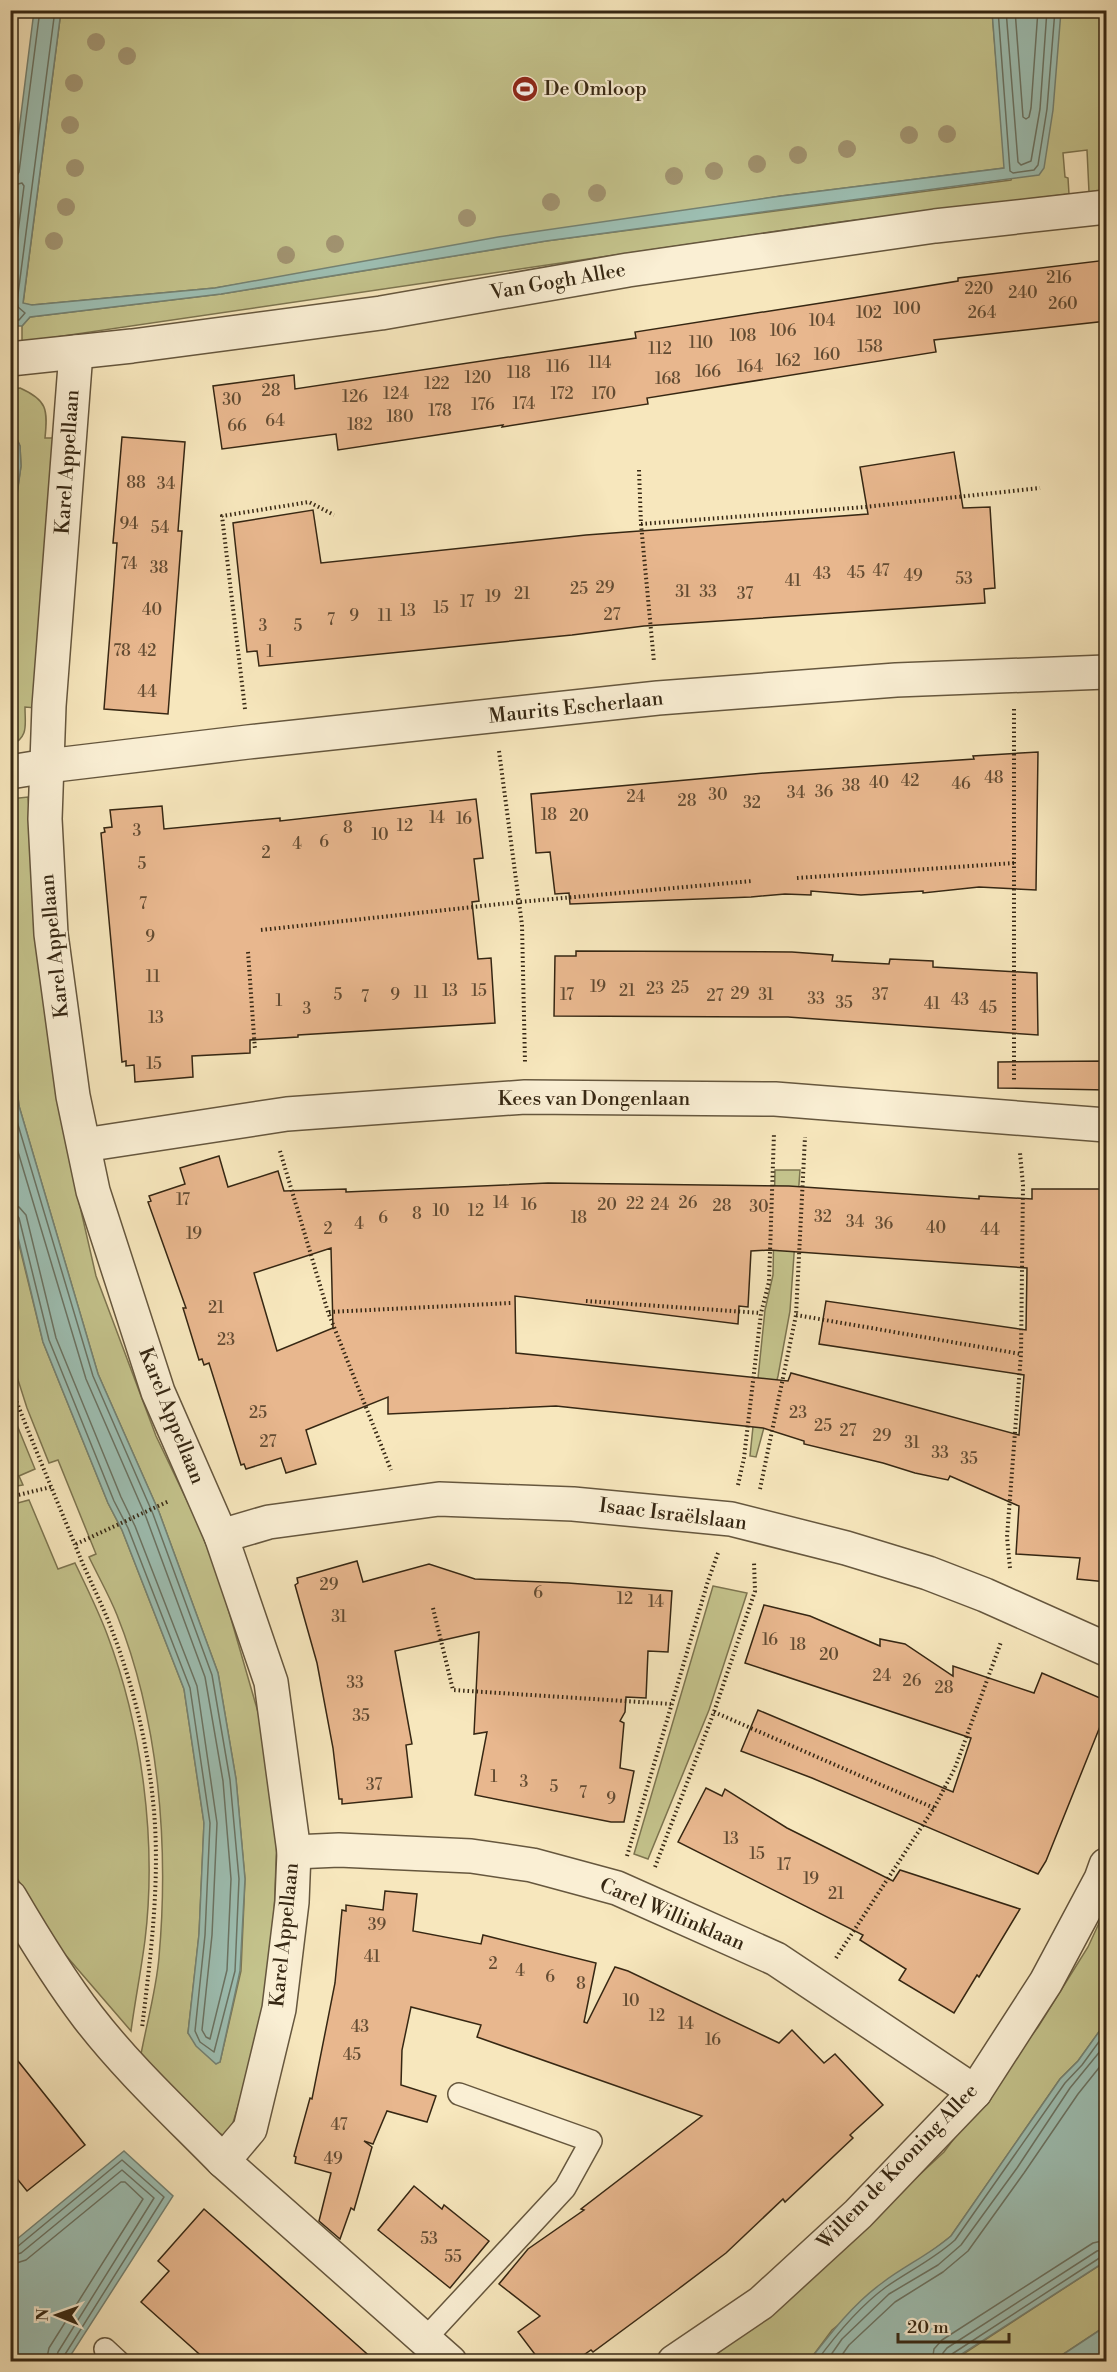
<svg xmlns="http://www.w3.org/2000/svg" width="1117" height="2372" font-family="'Libre Bodoni',serif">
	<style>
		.green { fill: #c4c38c; stroke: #7d7550; stroke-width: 1.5 }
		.water { fill: #9dbfb3; stroke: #748273; stroke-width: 1.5 }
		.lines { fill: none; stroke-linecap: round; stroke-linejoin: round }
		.shore { stroke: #6a7363; stroke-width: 1.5 }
		.building { fill: #e8b78e; stroke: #362713; stroke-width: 1.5; fill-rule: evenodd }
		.lane-casing { stroke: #66573e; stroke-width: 24 }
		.street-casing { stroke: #66573e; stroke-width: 36 }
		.path { stroke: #362713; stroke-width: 4; stroke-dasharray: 1.5 3; stroke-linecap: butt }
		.lane { stroke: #faefd4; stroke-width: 21 }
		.street { stroke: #faefd4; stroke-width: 33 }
		.tree { fill: #a19370 }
		.labels { text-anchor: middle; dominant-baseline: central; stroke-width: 4.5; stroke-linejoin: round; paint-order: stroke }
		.number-label { font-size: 16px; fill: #624b32 }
		.poi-label { font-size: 20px; fill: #362713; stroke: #faefd4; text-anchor: start }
		.street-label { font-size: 20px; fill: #362713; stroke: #faefd4 }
	</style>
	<rect width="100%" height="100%" fill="#f7e7bd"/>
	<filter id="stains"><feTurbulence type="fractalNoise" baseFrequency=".00333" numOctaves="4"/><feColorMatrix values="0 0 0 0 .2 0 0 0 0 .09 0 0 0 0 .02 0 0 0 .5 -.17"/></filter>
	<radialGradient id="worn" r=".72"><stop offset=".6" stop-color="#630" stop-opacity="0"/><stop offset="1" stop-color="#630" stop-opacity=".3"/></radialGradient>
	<g class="green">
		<polygon points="61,11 992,11 1005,168 781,196 215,288 32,305 23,304"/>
		<polygon points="1061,11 1106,11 1106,190 1089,192 1087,150 1063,153 1065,177 1068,178 1069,194 840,222 22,342 22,326 30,317 221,294 546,241 1011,180 1057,37"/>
		<path d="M20,388C47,400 48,409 45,438H56L36,708L25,707C25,726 29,736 11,746L10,539L21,466L20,446L11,426L10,389Z"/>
		<path d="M28,797L57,1094L76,1189L96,1276L156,1436L212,1553L262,1726L277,1836L273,1944L263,2024L228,2139L182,2106L139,2065C145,2029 156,1993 159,1957C169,1845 159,1720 117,1615C109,1595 98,1576 89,1557L96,1554L58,1460L49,1463L27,1408L11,1358L10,1208L43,1342L108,1503L122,1530L184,1689L204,1823L199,1935L188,2033L216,2063L220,2062L241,1971L245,1879L236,1779L218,1673L159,1512L98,1374L19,1106L10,1024V799Z"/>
		<polygon points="775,1170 800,1170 790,1311 778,1376 756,1457 750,1456 765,1310 773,1275"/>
		<polygon points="10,1408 35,1469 19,1476 23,1485 11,1487"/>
		<path d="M29,1500L58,1569L75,1563C86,1586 98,1610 107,1634C142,1727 157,1841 145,1940C141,1971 135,2001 131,2031L56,1944L11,1868L10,1505Z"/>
		<polygon points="713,1586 747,1593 709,1710 648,1859 634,1854"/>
		<polygon points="1106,1908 1106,2022 1078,2061 1060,2079 951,2236 832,2330 809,2361 707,2362 782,2302 944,2152 1038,2027 1088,1947"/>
		<polygon points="1106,2261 1106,2326 1053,2361 951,2362"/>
	</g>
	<g class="water">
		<polygon points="34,11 61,11 23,303 32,305 215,288 498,237 781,196 1004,168 992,11 1061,11 1053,110 1044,168 1039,175 546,241 221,294 30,317 22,326 11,326 11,194"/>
		<polygon points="11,426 20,446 21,466 11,539"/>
		<polygon points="10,1024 19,1106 98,1374 159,1512 218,1673 236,1779 245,1879 240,1971 220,2062 216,2064 196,2046 188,2033 199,1934 204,1823 184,1689 122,1530 108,1503 43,1342 11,1208"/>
		<path d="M1106,2022V2261L951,2361H809C830,2334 853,2304 882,2283C904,2266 929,2255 951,2236L1060,2079L1078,2061Z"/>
		<polygon points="124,2151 173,2196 67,2361 11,2361 11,2244"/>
		<polygon points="1106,2326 1106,2354 1096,2361 1053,2361"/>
	</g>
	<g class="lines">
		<g class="shore">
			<polyline points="998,10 1010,171 1013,173 1034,170 1038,165 1047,109 1055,10"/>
			<polyline points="1006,10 1018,162 1021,165 1031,161 1040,109 1047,10"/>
			<polyline points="1015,10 1023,117 1026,119 1029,117 1031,108 1038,10"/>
			<polyline points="10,178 16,177 19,172 40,10"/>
			<polyline points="10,186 22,183 24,186 10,294"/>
			<polyline points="10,320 19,320 25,313 18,307 17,302 55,10"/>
			<polyline points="10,1084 13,1108 93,1376 153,1514 212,1675 230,1780 239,1879 235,1971 214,2052 200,2042 195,2031 205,1935 210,1823 190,1688 128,1528 114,1501 49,1340 19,1218 16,1214 10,1213"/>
			<polyline points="10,1125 86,1379 146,1517 205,1677 223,1781 231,1879 227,1970 210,2039 206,2037 202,2030 212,1935 217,1823 197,1686 135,1526 121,1497 56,1338 26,1215 19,1207 10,1205"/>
			<polyline points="10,2248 17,2247 122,2160 164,2197 64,2356 63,2362"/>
			<polyline points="10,2256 21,2253 122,2170 154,2198 58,2352 55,2362"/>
			<polyline points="10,2265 26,2260 121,2182 125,2182 143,2199 49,2348 46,2362"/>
			<path d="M816,2362C835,2336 860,2306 886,2287C909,2271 934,2259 955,2240L1065,2083L1082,2065L1106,2032"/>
			<polyline points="826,2362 842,2339 889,2294 938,2265 961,2245 1017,2168 1070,2088 1106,2044"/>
			<polyline points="837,2362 849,2345 895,2302 943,2272 968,2251 1024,2173 1078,2094 1106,2059"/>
			<polyline points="932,2362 934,2349 942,2340 1093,2243 1106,2240"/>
			<polyline points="941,2362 943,2353 947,2348 1097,2251 1106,2249"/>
			<polyline points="949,2362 952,2354 1101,2257 1106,2256"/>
		</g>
	</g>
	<g class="building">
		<polygon points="1107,260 1107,321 934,340 936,352 647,398 648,404 502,427 503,425 338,450 336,434 222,449 213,386 294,375 295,389 636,338 635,332 840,300 958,281 958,278"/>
		<polygon points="122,437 185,442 178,531 182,531 168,714 104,709 114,583 117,543 113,543"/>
		<polygon points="954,452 963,508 990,507 995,588 984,589 985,603 644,626 572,635 259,666 257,651 247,652 233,523 313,510 321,563 586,535 868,514 860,467"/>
		<polygon points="1038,752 1036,890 979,887 923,893 923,891 861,895 811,891 811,895 785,894 751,897 570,904 569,893 555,894 550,852 536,853 531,794 765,773 974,759 973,756"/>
		<polygon points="476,799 483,858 474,859 479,901 472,902 478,959 491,958 495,1023 298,1035 298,1037 250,1040 250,1053 192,1056 193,1077 135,1082 134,1065 126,1066 126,1061 122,1062 118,1018 101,833 105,832 104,828 112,827 110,810 162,806 164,829 280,818 280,821"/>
		<polygon points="576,951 792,952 833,955 832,961 889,964 890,959 933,961 933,967 1037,973 1038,1035 788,1017 554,1016 555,956 576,956"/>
		<polygon points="1107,1061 1107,1090 998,1088 998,1062"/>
		<path d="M219,1156L228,1187L278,1171L284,1191L346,1189V1192L548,1183L789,1186L979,1199V1196L1032,1199V1189H1107V1582L1077,1579L1080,1558L1016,1554L1019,1506L950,1476L948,1480L915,1473L883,1463L804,1444V1441L763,1428L556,1406L388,1414V1397L306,1430L316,1464L286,1473L281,1458L246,1469L244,1464L241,1465L209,1363L204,1365L202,1359L199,1360L183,1308H186L148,1202L151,1201L149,1196L185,1184L180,1168ZM331,1248L333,1328L277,1351L254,1273ZM769,1250L1027,1268L1026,1330L826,1301L819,1344L1024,1375L1019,1435L791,1373L788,1381L516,1353L515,1296L738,1324L739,1306L748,1307L751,1251Z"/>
		<polygon points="357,1561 363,1582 429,1564 475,1579 568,1583 672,1591 668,1652 648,1651 646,1698 626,1697 625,1712 620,1721 624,1723 620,1768 634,1771 624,1822 611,1822 475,1795 487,1732 474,1734 479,1632 395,1651 412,1744 406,1745 412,1797 342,1804 342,1799 339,1799 333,1748 317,1663 295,1585 298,1583 297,1578"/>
		<polygon points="764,1605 810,1616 880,1646 880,1639 905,1644 953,1676 953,1666 1034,1693 1042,1673 1107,1701 1107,1709 1091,1749 1046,1861 1038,1874 812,1778 741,1751 758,1710 953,1792 971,1738 745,1663"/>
		<polygon points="706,1788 722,1796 725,1789 787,1828 893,1881 900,1870 1020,1909 979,1977 977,1975 954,2013 899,1980 906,1969 860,1940 863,1935 678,1842"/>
		<polygon points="385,1891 417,1894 413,1931 481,1944 483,1935 596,1963 584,2022 587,2023 615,1967 628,1971 779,2043 792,2030 824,2063 835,2054 883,2105 850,2135 853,2138 785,2202 783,2199 726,2253 677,2290 593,2352 591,2350 575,2361 540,2361 518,2332 540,2316 499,2284 528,2249 584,2210 581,2209 702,2116 477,2037 481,2025 411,2007 402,2050 401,2085 436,2096 427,2122 387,2111 373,2144 364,2141 372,2147 354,2210 351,2208 340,2239 319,2221 331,2173 295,2163 296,2157 294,2156 310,2098 312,2099 335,1983 342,1910 346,1911 346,1905 383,1910"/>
		<polygon points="10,2051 85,2145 27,2191 10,2170"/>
		<polygon points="414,2186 442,2209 444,2205 489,2241 450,2288 378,2230"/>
		<polygon points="204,2209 301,2295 375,2361 207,2361 141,2302 169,2271 158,2261"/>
	</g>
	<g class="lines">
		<g class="lane-casing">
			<g id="lane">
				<polyline points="425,2339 565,2188 591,2141 459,2094"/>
				<polyline points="105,2349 119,2362"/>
			</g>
		</g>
		<g class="street-casing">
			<g id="street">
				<polyline points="76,352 49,706 45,819 51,934 73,1096 93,1191 158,1392 221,1536 271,1682 294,1852 292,1902 279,2009 250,2129 223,2161 450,2362"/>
				<polyline points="10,359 132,346 381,313 628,270 935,226 1106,207"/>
				<polyline points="10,772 47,766 248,742 658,698 896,680 1106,672"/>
				<polyline points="84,1145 287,1114 525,1097 775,1099 1106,1125"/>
				<polyline points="221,1536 269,1522 439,1499 573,1504 731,1519 846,1548 928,1573 985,1595 1106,1649"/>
				<polyline points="294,1852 339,1850 471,1856 532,1865 617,1888 776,1959 975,2092"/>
				<path d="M10,1897C34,1938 59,1979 88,2017C128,2069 177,2114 223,2161"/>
				<polyline points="674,2362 761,2303 858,2214 975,2092 1046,1982 1101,1879 1106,1865"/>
			</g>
		</g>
		<g class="path">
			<polyline points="639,470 641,524 654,662"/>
			<polyline points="641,524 865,507 1040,488"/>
			<polyline points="245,709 222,516 309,502 334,515"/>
			<polyline points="1014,709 1014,1082"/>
			<polyline points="499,751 522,925 525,1063"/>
			<polyline points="797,878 1014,863"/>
			<polyline points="261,930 519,902 752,881"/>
			<polyline points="248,952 255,1050"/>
			<polyline points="280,1151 328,1312 391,1470"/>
			<polyline points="586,1301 761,1313"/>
			<polyline points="329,1312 511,1303"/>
			<polyline points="796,1315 1021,1354"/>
			<path d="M10,1385C33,1444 58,1503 82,1562C91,1582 100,1601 108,1620C131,1678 147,1739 153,1801C161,1876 151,1953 142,2028"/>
			<polyline points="738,1485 744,1458 761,1313 769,1282 774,1133"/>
			<polyline points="760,1489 796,1315 805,1137"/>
			<polyline points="10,1497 51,1487"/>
			<polyline points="76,1544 169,1501"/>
			<polyline points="1010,1568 1007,1537 1021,1354 1023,1185 1020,1153"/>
			<polyline points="433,1608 453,1690 671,1704"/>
			<polyline points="714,1712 934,1808"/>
			<polyline points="627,1856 708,1581 718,1553"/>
			<polyline points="655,1867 714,1712 755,1591 754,1562"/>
			<polyline points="836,1958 934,1808 955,1768 1001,1642"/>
		</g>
		<use href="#lane" class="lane"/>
		<use href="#street" class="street"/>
	</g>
	<g class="tree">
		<circle cx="96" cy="42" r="9"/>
		<circle cx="127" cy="56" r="9"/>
		<circle cx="74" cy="83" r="9"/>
		<circle cx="70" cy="125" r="9"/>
		<circle cx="947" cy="134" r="9"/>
		<circle cx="909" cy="135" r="9"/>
		<circle cx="847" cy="149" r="9"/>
		<circle cx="798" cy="155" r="9"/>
		<circle cx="757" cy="164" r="9"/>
		<circle cx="75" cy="168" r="9"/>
		<circle cx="714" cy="171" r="9"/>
		<circle cx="674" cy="176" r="9"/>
		<circle cx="597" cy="193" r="9"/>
		<circle cx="551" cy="202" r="9"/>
		<circle cx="66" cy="207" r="9"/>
		<circle cx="467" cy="218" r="9"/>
		<circle cx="54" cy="241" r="9"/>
		<circle cx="335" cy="244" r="9"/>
		<circle cx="286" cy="255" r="9"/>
	</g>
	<defs>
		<g id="stadium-disc" transform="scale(1.35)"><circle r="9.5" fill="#8f2418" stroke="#faefd4"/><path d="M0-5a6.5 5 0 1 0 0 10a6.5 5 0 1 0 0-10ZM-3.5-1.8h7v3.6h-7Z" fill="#fff"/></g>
	</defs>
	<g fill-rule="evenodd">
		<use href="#stadium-disc" x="525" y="89"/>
	</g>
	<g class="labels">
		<g class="number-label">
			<text x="1059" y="278">216</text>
			<text x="979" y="289">220</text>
			<text x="1023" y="293">240</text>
			<text x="1063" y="304">260</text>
			<text x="907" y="309">100</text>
			<text x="869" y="313">102</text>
			<text x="982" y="313">264</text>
			<text x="822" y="321">104</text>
			<text x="783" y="331">106</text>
			<text x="743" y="336">108</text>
			<text x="701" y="343">110</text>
			<text x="870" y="347">158</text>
			<text x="660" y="349">112</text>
			<text x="827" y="355">160</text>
			<text x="788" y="361">162</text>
			<text x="600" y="363">114</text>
			<text x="558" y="367">116</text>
			<text x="750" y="367">164</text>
			<text x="708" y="372">166</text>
			<text x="519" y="373">118</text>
			<text x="478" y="378">120</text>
			<text x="668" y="379">168</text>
			<text x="437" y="384">122</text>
			<text x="271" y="391">28</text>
			<text x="396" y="394">124</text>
			<text x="562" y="394">172</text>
			<text x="604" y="394">170</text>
			<text x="355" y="397">126</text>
			<text x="232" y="400">30</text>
			<text x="524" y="404">174</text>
			<text x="483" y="405">176</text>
			<text x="440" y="411">178</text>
			<text x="400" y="417">180</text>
			<text x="275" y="421">64</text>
			<text x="360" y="425">182</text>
			<text x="237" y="426">66</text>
			<text x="136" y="483">88</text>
			<text x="166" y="484">34</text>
			<text x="129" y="524">94</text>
			<text x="160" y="528">54</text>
			<text x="129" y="564">74</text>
			<text x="159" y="568">38</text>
			<text x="881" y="571">47</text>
			<text x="856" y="573">45</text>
			<text x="822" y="574">43</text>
			<text x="913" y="576">49</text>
			<text x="964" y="579">53</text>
			<text x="793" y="581">41</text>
			<text x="605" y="588">29</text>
			<text x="579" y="589">25</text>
			<text x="683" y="592">31</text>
			<text x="708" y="592">33</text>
			<text x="522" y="594">21</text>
			<text x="745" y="594">37</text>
			<text x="493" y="597">19</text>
			<text x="467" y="602">17</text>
			<text x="441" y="608">15</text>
			<text x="152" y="610">40</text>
			<text x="408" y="611">13</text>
			<text x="612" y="615">27</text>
			<text x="354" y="616">9</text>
			<text x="385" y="616">11</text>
			<text x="331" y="620">7</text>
			<text x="263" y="626">3</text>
			<text x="298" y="626">5</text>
			<text x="122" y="651">78</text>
			<text x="147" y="651">42</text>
			<text x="270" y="652">1</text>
			<text x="147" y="692">44</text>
			<text x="994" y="778">48</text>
			<text x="910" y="781">42</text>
			<text x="879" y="783">40</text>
			<text x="961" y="784">46</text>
			<text x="851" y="786">38</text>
			<text x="824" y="792">36</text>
			<text x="796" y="793">34</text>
			<text x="718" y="795">30</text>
			<text x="636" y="797">24</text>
			<text x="687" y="801">28</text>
			<text x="752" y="803">32</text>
			<text x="549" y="815">18</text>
			<text x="579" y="816">20</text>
			<text x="437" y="818">14</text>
			<text x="464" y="819">16</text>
			<text x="405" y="826">12</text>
			<text x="348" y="828">8</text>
			<text x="137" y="831">3</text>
			<text x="380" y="835">10</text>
			<text x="324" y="842">6</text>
			<text x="297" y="844">4</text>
			<text x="266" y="853">2</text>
			<text x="142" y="864">5</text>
			<text x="143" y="904">7</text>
			<text x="150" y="937">9</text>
			<text x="153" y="977">11</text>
			<text x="598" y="987">19</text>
			<text x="680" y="988">25</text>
			<text x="655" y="989">23</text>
			<text x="450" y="991">13</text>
			<text x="479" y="991">15</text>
			<text x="627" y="991">21</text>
			<text x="421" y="993">11</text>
			<text x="740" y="994">29</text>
			<text x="338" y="995">5</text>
			<text x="395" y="995">9</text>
			<text x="567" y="995">17</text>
			<text x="766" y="995">31</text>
			<text x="880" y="995">37</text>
			<text x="715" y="996">27</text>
			<text x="365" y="997">7</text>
			<text x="816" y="999">33</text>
			<text x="960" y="1000">43</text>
			<text x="279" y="1001">1</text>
			<text x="844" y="1003">35</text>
			<text x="932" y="1004">41</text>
			<text x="988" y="1008">45</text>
			<text x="307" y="1009">3</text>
			<text x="156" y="1018">13</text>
			<text x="154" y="1064">15</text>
			<text x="183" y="1200">17</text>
			<text x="501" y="1203">14</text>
			<text x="688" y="1203">26</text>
			<text x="635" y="1204">22</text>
			<text x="529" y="1205">16</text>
			<text x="607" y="1205">20</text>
			<text x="660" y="1205">24</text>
			<text x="722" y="1206">28</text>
			<text x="759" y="1207">30</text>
			<text x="441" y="1211">10</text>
			<text x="476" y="1211">12</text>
			<text x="417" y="1214">8</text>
			<text x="823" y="1217">32</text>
			<text x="383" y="1218">6</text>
			<text x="579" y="1218">18</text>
			<text x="855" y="1222">34</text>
			<text x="359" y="1224">4</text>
			<text x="884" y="1224">36</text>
			<text x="936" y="1228">40</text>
			<text x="328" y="1229">2</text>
			<text x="990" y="1230">44</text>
			<text x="194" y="1234">19</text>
			<text x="216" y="1308">21</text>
			<text x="226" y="1340">23</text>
			<text x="258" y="1413">25</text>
			<text x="798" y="1413">23</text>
			<text x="823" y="1426">25</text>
			<text x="848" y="1431">27</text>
			<text x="882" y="1436">29</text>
			<text x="268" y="1442">27</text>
			<text x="912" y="1443">31</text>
			<text x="940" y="1453">33</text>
			<text x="969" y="1459">35</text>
			<text x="329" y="1585">29</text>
			<text x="538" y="1593">6</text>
			<text x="625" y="1599">12</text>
			<text x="656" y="1602">14</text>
			<text x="339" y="1617">31</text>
			<text x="770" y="1640">16</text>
			<text x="798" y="1645">18</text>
			<text x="829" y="1655">20</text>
			<text x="882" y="1676">24</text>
			<text x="912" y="1681">26</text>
			<text x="355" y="1683">33</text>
			<text x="944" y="1688">28</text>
			<text x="361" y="1716">35</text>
			<text x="494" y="1777">1</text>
			<text x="524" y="1782">3</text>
			<text x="374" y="1785">37</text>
			<text x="554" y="1787">5</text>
			<text x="583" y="1793">7</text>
			<text x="611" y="1799">9</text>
			<text x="731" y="1839">13</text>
			<text x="757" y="1854">15</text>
			<text x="784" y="1865">17</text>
			<text x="811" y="1879">19</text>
			<text x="836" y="1894">21</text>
			<text x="377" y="1925">39</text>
			<text x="372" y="1957">41</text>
			<text x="493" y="1964">2</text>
			<text x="520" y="1971">4</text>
			<text x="550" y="1977">6</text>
			<text x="581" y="1984">8</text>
			<text x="631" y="2001">10</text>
			<text x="657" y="2016">12</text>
			<text x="686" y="2024">14</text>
			<text x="360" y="2027">43</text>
			<text x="713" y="2040">16</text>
			<text x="352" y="2055">45</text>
			<text x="339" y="2125">47</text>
			<text x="333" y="2159">49</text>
			<text x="429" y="2239">53</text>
			<text x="453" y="2257">55</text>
		</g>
		<g class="poi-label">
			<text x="544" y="89">De Omloop</text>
		</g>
		<g class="street-label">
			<text transform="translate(558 282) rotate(-10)">Van Gogh Allee</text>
			<text transform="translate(68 462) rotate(-86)">Karel Appellaan</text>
			<text transform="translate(576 708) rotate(-6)">Maurits Escherlaan</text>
			<text transform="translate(55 946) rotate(-96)">Karel Appellaan</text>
			<text x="594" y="1099">Kees van Dongenlaan</text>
			<text transform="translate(171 1416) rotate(68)">Karel Appellaan</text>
			<text transform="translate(673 1515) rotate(7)">Isaac Israëlslaan</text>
			<text transform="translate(672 1915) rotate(23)">Carel Willinklaan</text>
			<text transform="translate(285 1935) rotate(-84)">Karel Appellaan</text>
			<text transform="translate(898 2167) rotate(-46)">Willem de Kooning Allee</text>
		</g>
	</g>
	<rect width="1117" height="2372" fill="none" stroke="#f7e7bd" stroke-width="36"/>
	<rect x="12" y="12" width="1093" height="2348" fill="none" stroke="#362713" stroke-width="3"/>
	<rect x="18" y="18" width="1081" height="2336" fill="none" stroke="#362713" stroke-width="1.5"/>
	<g transform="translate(57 2315) rotate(271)" stroke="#faefd4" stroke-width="4.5" paint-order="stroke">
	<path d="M0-4.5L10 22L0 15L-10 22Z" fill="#362713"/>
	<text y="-9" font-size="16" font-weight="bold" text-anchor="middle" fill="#362713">N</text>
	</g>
	<path d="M898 2333v9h111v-9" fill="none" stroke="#362713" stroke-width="3"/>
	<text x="907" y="2333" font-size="18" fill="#362713" stroke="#faefd4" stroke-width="4.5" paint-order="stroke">20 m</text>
	<rect width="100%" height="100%" filter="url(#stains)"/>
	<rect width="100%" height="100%" fill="url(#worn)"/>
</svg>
